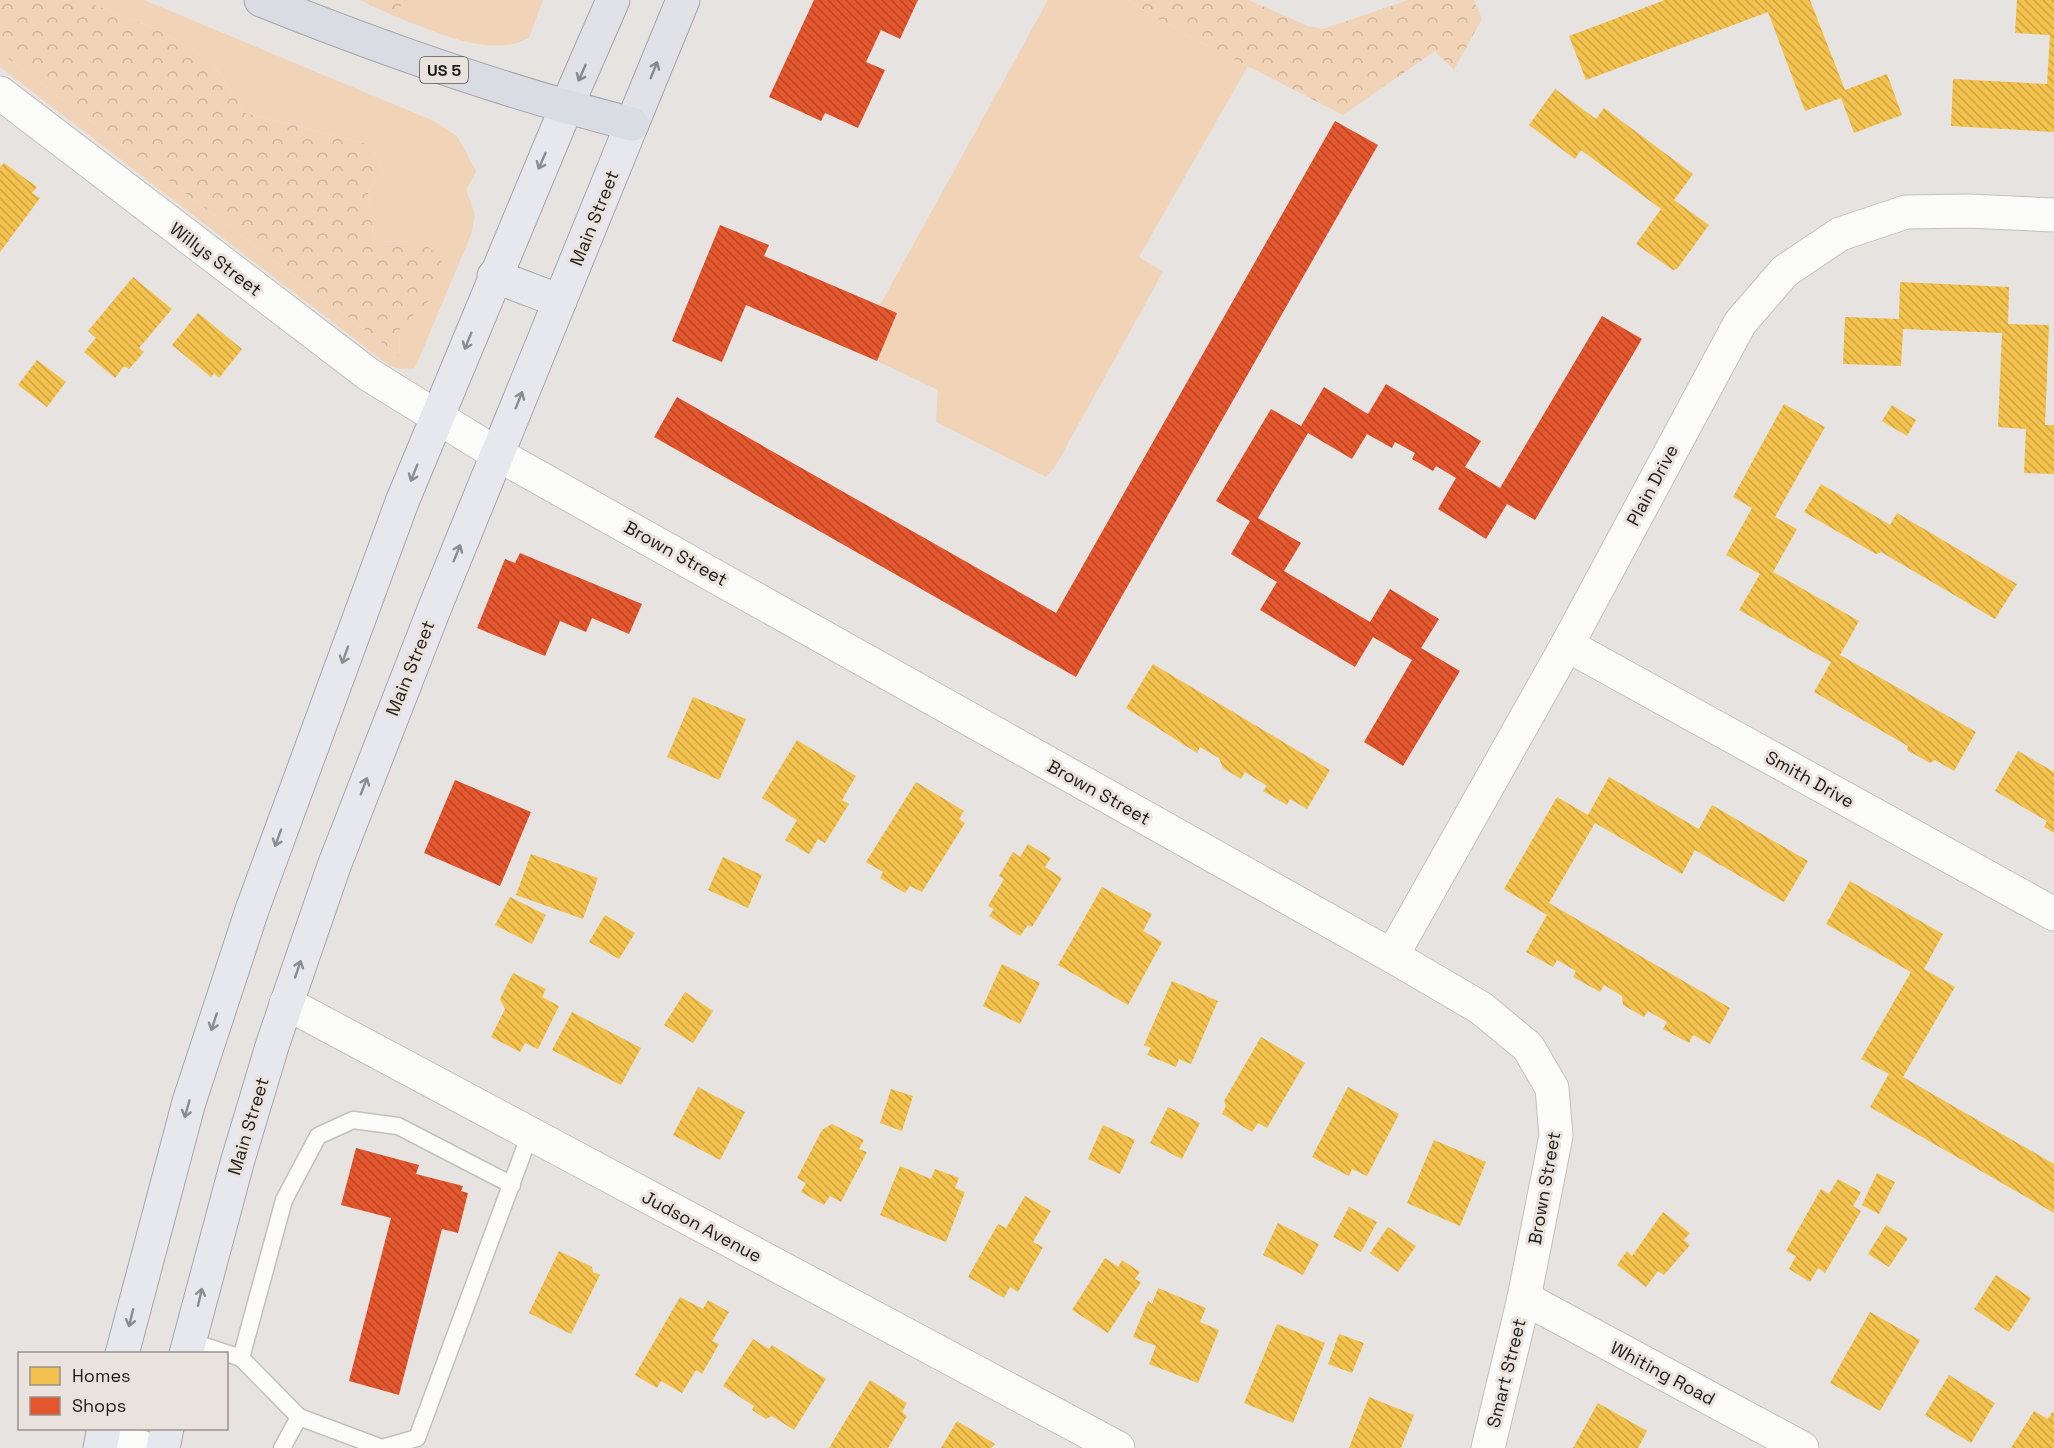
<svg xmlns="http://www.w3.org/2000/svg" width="2054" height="1448" font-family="'Space Grotesk',sans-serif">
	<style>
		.green { fill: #f1d4b8 }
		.forest { fill: url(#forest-crowns) }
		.homes { fill: url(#homes-back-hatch) }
		.shops { fill: url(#shops-back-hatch) }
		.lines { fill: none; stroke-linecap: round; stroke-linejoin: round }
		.service-casing { stroke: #c3c0bd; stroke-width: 19 }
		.minor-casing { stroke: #c3c0bd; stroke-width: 35 }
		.primary-casing { stroke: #a5a6ad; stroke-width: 35 }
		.trunk-casing { stroke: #a5a6ad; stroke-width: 35 }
		.motorway-casing { stroke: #a5a6ad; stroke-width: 35 }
		.service { stroke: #fbfbfa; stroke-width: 16 }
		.minor { stroke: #fbfbfa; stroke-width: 33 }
		.primary { stroke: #e7e8ed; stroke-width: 33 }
		.trunk { stroke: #e0e2e8; stroke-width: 33 }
		.motorway { stroke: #d9dce3; stroke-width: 33 }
		.oneway { stroke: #88888a }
		.oneway2 { stroke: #8c8b8d }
		.labels { text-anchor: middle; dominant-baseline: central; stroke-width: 6; stroke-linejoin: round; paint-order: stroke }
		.shield { fill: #eae3dd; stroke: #5a5652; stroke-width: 1.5 }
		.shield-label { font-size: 16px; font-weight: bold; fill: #1c1917 }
		.street-label { font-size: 18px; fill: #1c1917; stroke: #eae3dd }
	</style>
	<defs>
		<pattern id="forest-crowns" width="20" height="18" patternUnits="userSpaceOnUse" patternTransform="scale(1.5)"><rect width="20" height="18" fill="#f1d4b8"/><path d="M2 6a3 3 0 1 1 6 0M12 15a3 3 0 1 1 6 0" fill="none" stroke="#ceb59d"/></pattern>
		<pattern id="homes-back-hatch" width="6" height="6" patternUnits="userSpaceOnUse" patternTransform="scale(1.5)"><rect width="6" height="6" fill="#f2c14e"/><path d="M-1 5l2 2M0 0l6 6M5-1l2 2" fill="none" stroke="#cfa543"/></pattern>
		<pattern id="shops-back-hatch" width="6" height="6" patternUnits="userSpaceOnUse" patternTransform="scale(1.5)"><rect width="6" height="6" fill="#e4572e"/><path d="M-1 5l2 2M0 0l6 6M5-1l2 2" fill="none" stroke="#b84726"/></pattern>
	</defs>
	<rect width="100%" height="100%" fill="#e7e3e0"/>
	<g class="green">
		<polygon points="82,0 144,0 434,121 457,136 476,171 466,190 475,214 471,235 415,368 400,369 390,366 0,67 0,52 399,356 400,327 425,305 420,241 374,242 368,192 383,170 371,145 245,113 212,62 161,31"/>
		<path d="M403,0H543L529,38C488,59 435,31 396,17Z"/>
		<polygon points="1048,0 1127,0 1183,33 1248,66 1139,257 1163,272 1055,467 1046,477 936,422 938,390 877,361 897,313 880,305"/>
	</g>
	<g class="forest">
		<path d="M0,0H82L161,31L212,62L245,113L371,145L383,170L368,192L374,242L420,241L442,258C439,299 429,301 400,327L399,356L0,52Z"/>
		<polygon points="360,0 403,0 396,17"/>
		<polygon points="1127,0 1249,0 1308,26 1323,29 1408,0 1474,0 1482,19 1454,70 1435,51 1343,115 1183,33"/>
	</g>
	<g class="homes">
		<polygon points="1665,0 1810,0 1845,90 1887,74 1902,115 1854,133 1841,98 1805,111 1768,12 1586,80 1569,36"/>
		<polygon points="2017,0 2054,0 2054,132 1951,126 1953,79 2047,84 2050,35 2015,33"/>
		<polygon points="1555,89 1596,119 1604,108 1693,174 1674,200 1709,225 1677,269 1673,270 1636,244 1661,209 1581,150 1575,159 1529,125"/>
		<polygon points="4,163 37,187 32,193 40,198 0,252 0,167"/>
		<polygon points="133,277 172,309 139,348 144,352 129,369 124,366 115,378 84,352 96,338 88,331"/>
		<polygon points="1900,282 2009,287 2008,324 2049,325 2045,425 2054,425 2054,474 2024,473 2026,429 1998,427 2002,333 1903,329 1901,366 1843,364 1845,317 1899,319"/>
		<polygon points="198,313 242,349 219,378 214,373 211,377 172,345"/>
		<polygon points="37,360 66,382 47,407 18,385"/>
		<polygon points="1784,404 1825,427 1775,517 1797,529 1773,572 1859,621 1840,655 1976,732 1954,771 1935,760 1930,763 1907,750 1908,746 1814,692 1831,662 1739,610 1760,574 1726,555 1752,508 1733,497"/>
		<polygon points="1892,405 1916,420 1907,436 1882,421"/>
		<polygon points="1821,484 1890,525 1897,513 2017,584 1995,619 1881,552 1876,554 1804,512"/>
		<polygon points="1153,664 1330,770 1307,809 1290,799 1287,805 1263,791 1267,786 1245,772 1241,779 1223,768 1219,758 1200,747 1197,753 1126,708"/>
		<polygon points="693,697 746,719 719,780 667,757"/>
		<polygon points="797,740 856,776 842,800 849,804 825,843 818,839 809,854 785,840 797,820 762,798"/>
		<polygon points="2018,751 2054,772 2054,833 2044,827 2047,821 1995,791"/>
		<polygon points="1609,777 1699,829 1712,805 1808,861 1784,902 1695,850 1682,874 1595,823 1549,903 1730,1008 1710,1044 1693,1035 1689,1043 1663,1029 1667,1022 1648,1011 1644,1017 1623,1005 1622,996 1604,985 1600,992 1573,977 1576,971 1557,960 1553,967 1526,952 1547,915 1504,889 1557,797 1588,815"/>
		<polygon points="916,782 964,811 959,819 965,823 922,892 910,886 905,893 880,878 883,872 866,862"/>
		<polygon points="1028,844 1051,858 1045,867 1062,878 1032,927 1028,925 1020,936 989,916 994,909 988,906 1004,879 999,876 1013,852 1020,857"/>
		<polygon points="531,854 598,878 583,919 516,895"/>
		<polygon points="723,857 762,875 748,908 708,890"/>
		<polygon points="1850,881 1943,934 1924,969 1955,987 1903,1077 2054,1164 2054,1213 1870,1107 1889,1074 1861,1059 1911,972 1826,924"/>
		<polygon points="1102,887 1152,914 1143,931 1162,942 1128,1005 1058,965"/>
		<polygon points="510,897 546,915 532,944 495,925"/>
		<polygon points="605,915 635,933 619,959 589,942"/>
		<polygon points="1002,964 1040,983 1020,1024 983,1006"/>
		<polygon points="513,973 546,989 542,997 559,1006 538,1049 525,1043 520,1052 491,1037 505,1009 500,999"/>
		<polygon points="1172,981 1218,1001 1191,1064 1179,1059 1176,1067 1147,1055 1151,1048 1144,1045"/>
		<polygon points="685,992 713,1011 693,1043 664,1025"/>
		<polygon points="572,1012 641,1048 621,1085 552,1050"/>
		<polygon points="1261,1037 1305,1063 1267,1128 1258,1123 1252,1132 1222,1114 1226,1106 1224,1101"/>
		<polygon points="698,1087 745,1112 720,1160 673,1135"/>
		<polygon points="1348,1087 1399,1114 1367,1176 1352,1169 1349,1176 1312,1157"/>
		<polygon points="891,1089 913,1096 902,1131 880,1123"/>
		<polygon points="1168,1107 1200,1123 1182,1159 1150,1143"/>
		<polygon points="832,1124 864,1140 859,1149 867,1152 841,1202 830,1196 824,1205 801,1192 806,1183 797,1178 822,1130"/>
		<polygon points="1103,1125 1135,1140 1120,1174 1088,1159"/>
		<polygon points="1434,1140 1486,1162 1460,1226 1407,1203"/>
		<polygon points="900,1166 931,1179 935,1169 959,1178 955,1188 965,1192 946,1242 880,1215"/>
		<polygon points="1877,1173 1895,1182 1879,1214 1862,1205"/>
		<polygon points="1838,1179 1861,1192 1853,1206 1861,1211 1825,1273 1818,1268 1810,1282 1789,1269 1796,1256 1786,1251 1821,1189 1829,1194"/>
		<polygon points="1025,1196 1051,1211 1033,1242 1043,1247 1018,1292 1010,1287 1004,1298 968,1277 998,1224 1006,1228"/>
		<polygon points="1349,1207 1377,1222 1361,1252 1333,1237"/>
		<polygon points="1663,1212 1690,1233 1684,1240 1690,1245 1664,1275 1658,1271 1646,1287 1617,1265 1627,1251 1632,1256"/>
		<polygon points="1278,1223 1319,1244 1303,1275 1263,1255"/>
		<polygon points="1886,1225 1908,1238 1889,1267 1868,1254"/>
		<polygon points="1388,1227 1416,1246 1398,1272 1370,1253"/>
		<polygon points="559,1251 592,1267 593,1272 600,1275 571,1334 529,1313"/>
		<polygon points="1105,1258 1118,1267 1122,1260 1140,1272 1135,1279 1141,1282 1108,1333 1072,1310"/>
		<polygon points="1996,1275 2031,1298 2009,1332 1974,1309"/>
		<polygon points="1158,1288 1206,1308 1200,1322 1219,1330 1198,1383 1149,1364 1156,1346 1133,1337 1148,1301 1152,1304"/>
		<polygon points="680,1297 703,1309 708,1300 729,1312 712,1341 719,1344 702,1374 696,1370 682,1393 661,1381 657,1388 635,1375"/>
		<polygon points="1870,1312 1920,1340 1880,1411 1830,1383"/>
		<polygon points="1277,1324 1325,1343 1293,1423 1244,1403"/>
		<polygon points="1339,1334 1364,1343 1352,1373 1328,1364"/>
		<polygon points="753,1339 769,1349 772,1345 826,1379 794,1430 772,1416 766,1419 752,1410 754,1406 723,1386"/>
		<polygon points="1949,1375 1995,1403 1971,1443 1925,1415"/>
		<polygon points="870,1380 907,1403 902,1412 907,1416 888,1448 829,1448"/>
		<polygon points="1369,1397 1414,1415 1401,1448 1349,1448"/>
		<polygon points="1598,1403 1647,1431 1638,1448 1573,1448"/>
		<polygon points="2034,1411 2048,1419 2052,1412 2054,1414 2054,1448 2011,1448"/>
		<polygon points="957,1421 995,1444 991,1448 941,1448"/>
	</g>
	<g class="shops">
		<polygon points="814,0 918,0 900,39 881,30 866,62 885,70 858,128 825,113 821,121 769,97"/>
		<polygon points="1335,121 1378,145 1076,677 654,437 677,397 1056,613"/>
		<polygon points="720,225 769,245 764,256 897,313 877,361 746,305 722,362 672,341"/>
		<polygon points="1602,316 1642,339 1535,520 1507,504 1486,539 1438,509 1456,478 1436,466 1433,471 1412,459 1415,453 1395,442 1392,448 1367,434 1352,459 1308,433 1258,518 1301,543 1284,571 1370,622 1390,589 1439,619 1421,648 1460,671 1403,766 1364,742 1412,660 1373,637 1355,667 1260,610 1277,582 1231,554 1250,521 1216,501 1271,409 1301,426 1324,387 1368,414 1386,384 1481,441 1465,467 1500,488"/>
		<polygon points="520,553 642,604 629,634 592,618 586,632 560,621 545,656 477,628 505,559 515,563"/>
		<polygon points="455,780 531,812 500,886 424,853"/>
		<polygon points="356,1148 419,1165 416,1174 463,1186 461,1191 468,1193 458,1233 442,1229 399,1395 349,1381 391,1218 341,1205"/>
	</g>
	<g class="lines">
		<g class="service-casing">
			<g id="service">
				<polyline points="190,1341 241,1358 299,1417 282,1448"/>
				<polyline points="241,1358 284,1200 318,1136 353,1120 398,1126 512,1185"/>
				<polyline points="299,1417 382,1448 417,1438 530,1134"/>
			</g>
		</g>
		<g class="minor-casing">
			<g id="minor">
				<polyline points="0,93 368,374 497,454 1392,956 1481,1008 1528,1047 1552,1088 1556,1136 1524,1298 1488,1448"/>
				<polyline points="1567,645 2054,914"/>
				<polyline points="1392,956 1567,645 1740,323 1785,271 1840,234 1906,212 1968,211 2054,215"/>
				<polyline points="286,1003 1118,1448"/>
				<polyline points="1524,1298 1802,1448"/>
				<polyline points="103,1434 144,1448"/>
			</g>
		</g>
		<g class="primary-casing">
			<g id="primary">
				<polyline points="494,276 560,301"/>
				<polyline points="122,1354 189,1102 252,910 402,502 566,108"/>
				<polyline points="186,1354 237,1163 273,1043 334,866 435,607 632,124"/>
				<polyline points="100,1448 104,1428"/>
				<polyline points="163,1448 167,1428"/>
			</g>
		</g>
		<g class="trunk-casing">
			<g id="trunk">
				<polyline points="566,108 613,0"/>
				<polyline points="632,124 683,0"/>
			</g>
		</g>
		<g class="motorway-casing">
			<path id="motorway" d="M261,0C383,49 504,92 632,124"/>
		</g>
		<use href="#service" class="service"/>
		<use href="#minor" class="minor"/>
		<use href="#primary" class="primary"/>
		<use href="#trunk" class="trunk"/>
		<use href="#motorway" class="motorway"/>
	</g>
	<defs><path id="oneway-shaft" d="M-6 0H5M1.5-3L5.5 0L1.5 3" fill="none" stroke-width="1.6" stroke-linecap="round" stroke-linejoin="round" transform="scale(1.5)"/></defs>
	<g class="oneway">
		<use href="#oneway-shaft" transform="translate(654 70) rotate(-68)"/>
		<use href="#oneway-shaft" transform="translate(582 73) rotate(114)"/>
	</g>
	<g class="oneway2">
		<use href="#oneway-shaft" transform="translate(542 161) rotate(114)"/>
		<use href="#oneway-shaft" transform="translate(468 341) rotate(112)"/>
		<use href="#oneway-shaft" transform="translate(519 400) rotate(-68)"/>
		<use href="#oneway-shaft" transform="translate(414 473) rotate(112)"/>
		<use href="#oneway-shaft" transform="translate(457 553) rotate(-68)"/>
		<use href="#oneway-shaft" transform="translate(345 655) rotate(110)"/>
		<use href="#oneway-shaft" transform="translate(364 786) rotate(-69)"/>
		<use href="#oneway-shaft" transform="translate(278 838) rotate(110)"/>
		<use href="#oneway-shaft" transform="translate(298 969) rotate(-71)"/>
		<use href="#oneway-shaft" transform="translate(214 1022) rotate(108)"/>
		<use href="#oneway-shaft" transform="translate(187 1109) rotate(106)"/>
		<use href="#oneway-shaft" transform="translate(200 1297) rotate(-77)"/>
		<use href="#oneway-shaft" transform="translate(131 1318) rotate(104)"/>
	</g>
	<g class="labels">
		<rect class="shield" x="420" y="57" width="48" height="26" rx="4.5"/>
		<g class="shield-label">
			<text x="444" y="70">US 5</text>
		</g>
		<g class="street-label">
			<text transform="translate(594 218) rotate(-68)">Main Street</text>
			<text transform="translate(216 259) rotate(37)">Willys Street</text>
			<text transform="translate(1652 485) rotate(-62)">Plain Drive</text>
			<text transform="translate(676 553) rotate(29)">Brown Street</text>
			<text transform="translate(410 668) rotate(-68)">Main Street</text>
			<text transform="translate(1810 779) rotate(29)">Smith Drive</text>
			<text transform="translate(1099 792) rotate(29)">Brown Street</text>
			<text transform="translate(248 1126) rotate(-73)">Main Street</text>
			<text transform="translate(1544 1188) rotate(-80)">Brown Street</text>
			<text transform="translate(702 1226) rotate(28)">Judson Avenue</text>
			<text transform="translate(1506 1373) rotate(-76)">Smart Street</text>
			<text transform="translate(1663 1373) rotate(28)">Whiting Road</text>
		</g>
	</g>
	<rect x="18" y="1352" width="210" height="78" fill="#eae3dd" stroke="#98928e" stroke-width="1.5"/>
	<rect x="30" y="1367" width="30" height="18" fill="#f2c14e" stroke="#98928e" stroke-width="1.5"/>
	<text x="72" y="1382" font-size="18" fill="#1c1917">Homes</text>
	<rect x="30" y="1397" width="30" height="18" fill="#e4572e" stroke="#98928e" stroke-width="1.5"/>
	<text x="72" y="1412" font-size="18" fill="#1c1917">Shops</text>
</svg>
